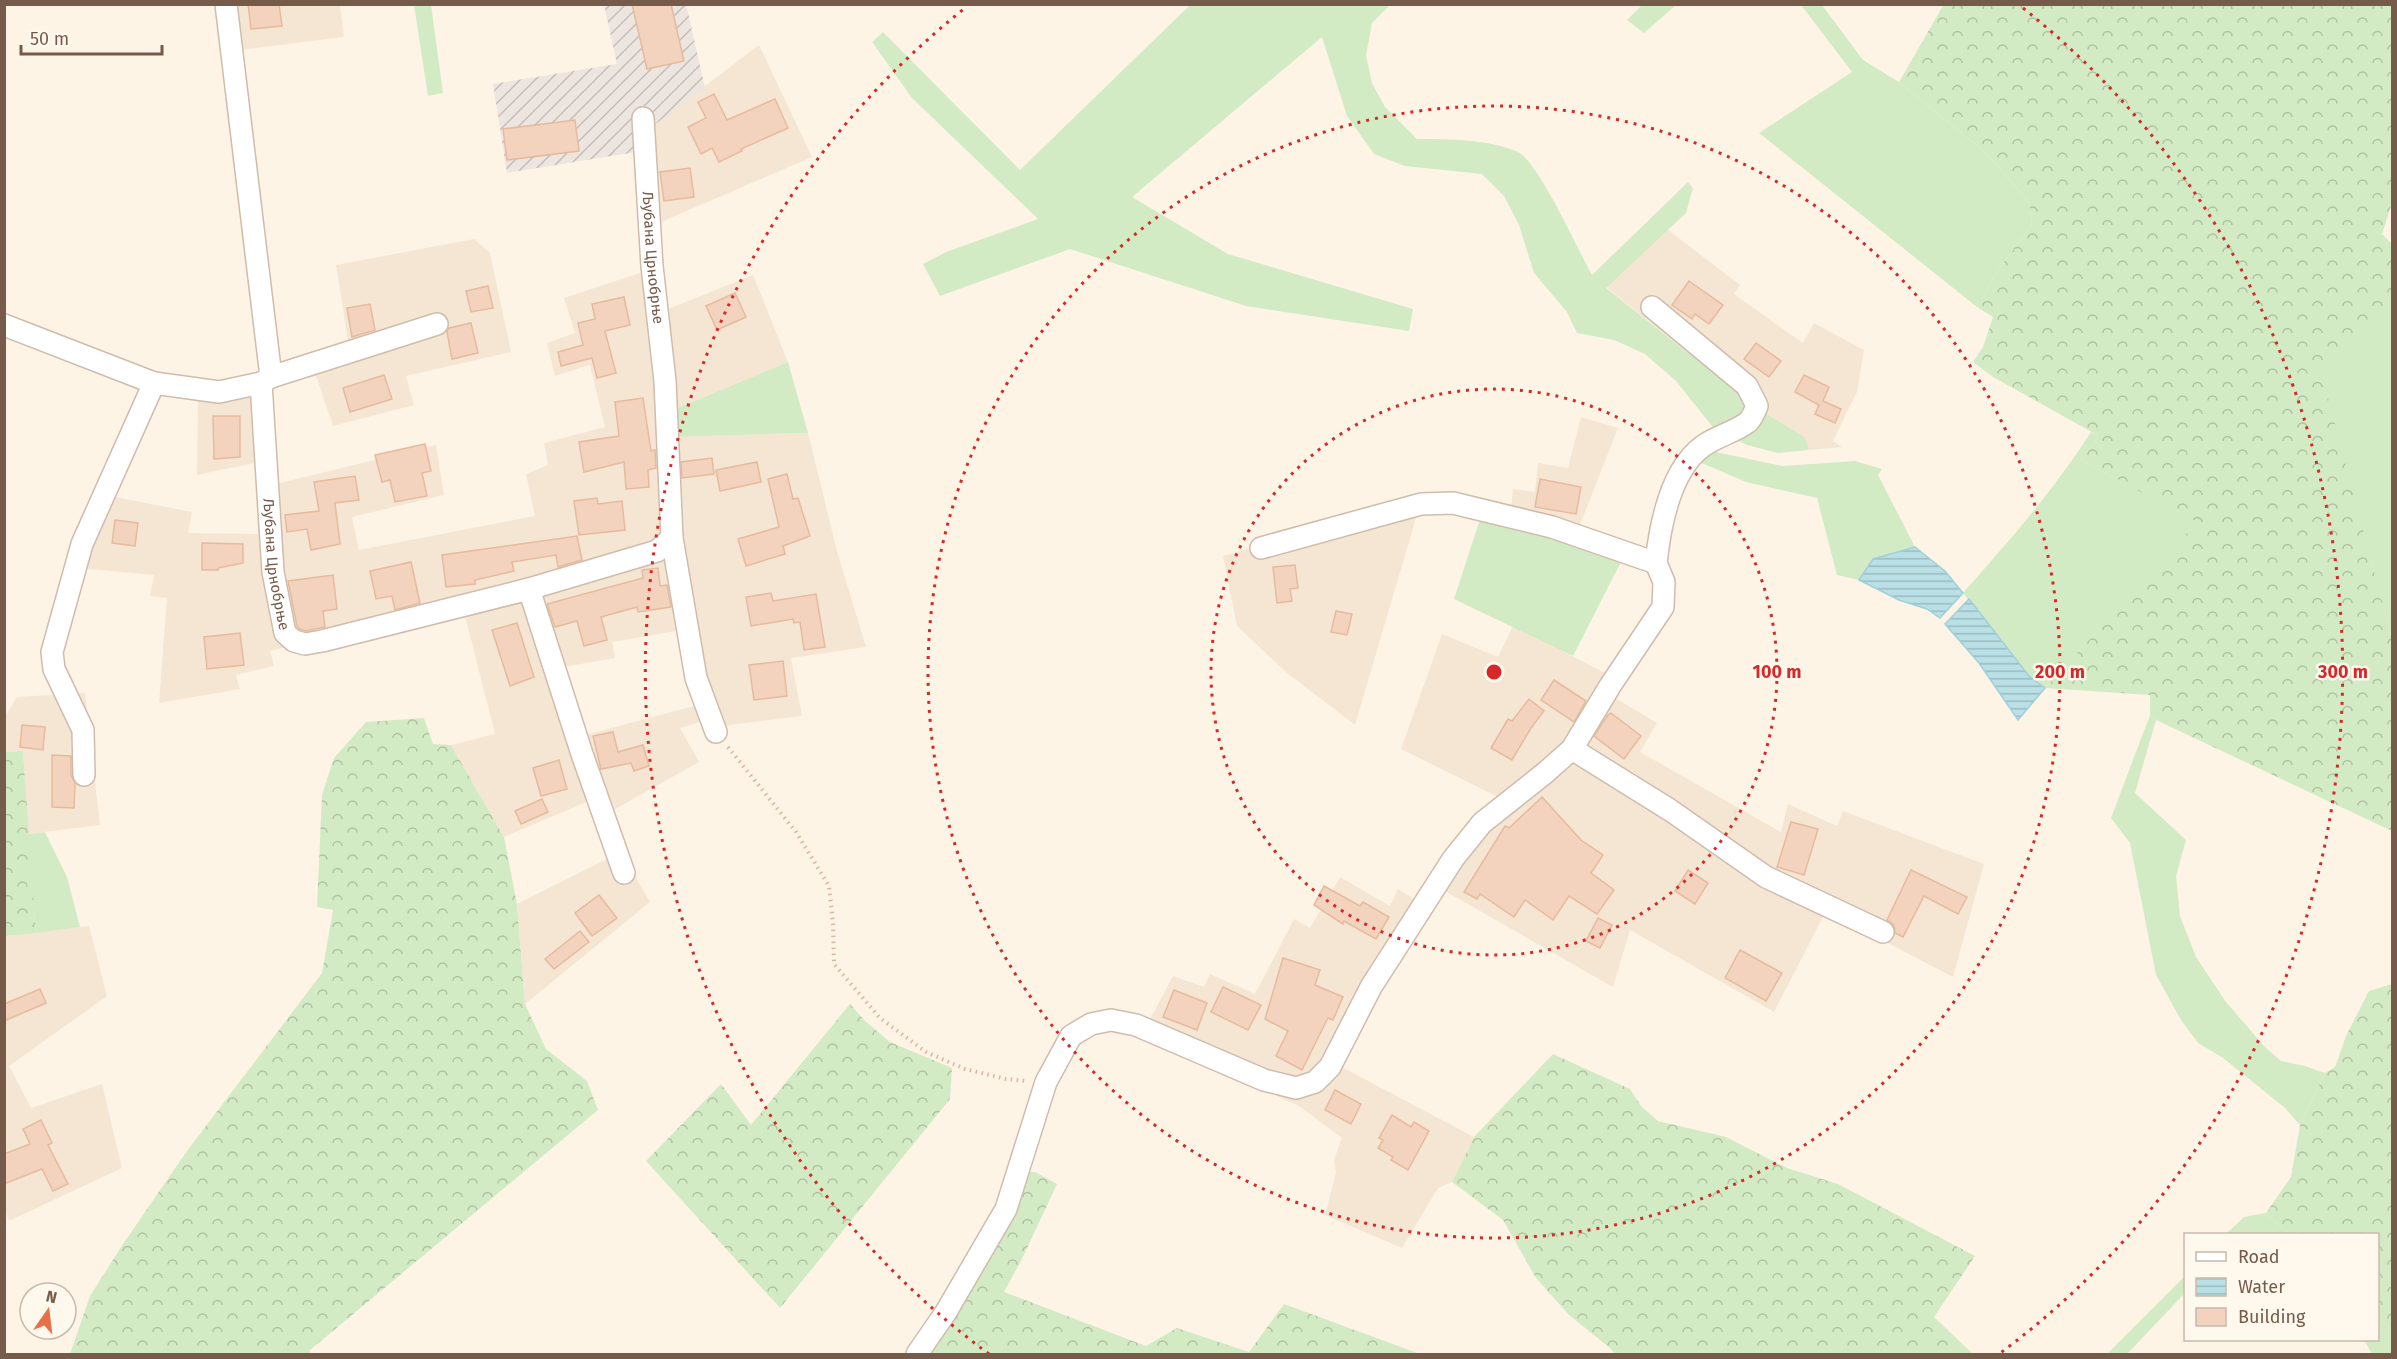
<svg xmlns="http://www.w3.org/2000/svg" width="2397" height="1359" font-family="'Fira Sans',sans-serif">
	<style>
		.residential { fill: #f5e6d4 }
		.industrial { fill: url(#industrial-furrows) }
		.grass { fill: #d3ebc4 }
		.forest { fill: url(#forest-crowns) }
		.water { fill: url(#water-rules); stroke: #a0d0d9; stroke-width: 1.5 }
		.building { fill: #f3d3bd; stroke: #e6ba9d; stroke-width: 1.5 }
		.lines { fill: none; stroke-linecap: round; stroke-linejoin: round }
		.minor-casing { stroke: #cfbcac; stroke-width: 24 }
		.path { stroke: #d8b6a0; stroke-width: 4; stroke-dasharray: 1.5 4.5; stroke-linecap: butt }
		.minor { stroke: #fff; stroke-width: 21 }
		.ring { fill: none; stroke: #d62828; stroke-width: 3; stroke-dasharray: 3 6 }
		.labels { text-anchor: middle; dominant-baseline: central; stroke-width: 5; stroke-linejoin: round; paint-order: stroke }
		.street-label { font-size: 15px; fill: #775b4a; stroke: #fff8ed }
		.centre { fill: #d62828; stroke: #fff8ed; stroke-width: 3 }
		.ring-label { font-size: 18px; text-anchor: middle; font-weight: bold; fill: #d62828; stroke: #fff8ed; stroke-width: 5; stroke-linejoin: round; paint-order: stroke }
	</style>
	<defs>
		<pattern id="industrial-furrows" width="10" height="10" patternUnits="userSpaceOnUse" patternTransform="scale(1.5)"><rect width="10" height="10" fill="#ede6e0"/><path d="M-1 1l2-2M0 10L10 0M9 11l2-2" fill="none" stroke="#c5bdb8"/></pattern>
		<pattern id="forest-crowns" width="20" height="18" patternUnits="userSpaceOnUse" patternTransform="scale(1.5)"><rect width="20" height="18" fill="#d3ebc4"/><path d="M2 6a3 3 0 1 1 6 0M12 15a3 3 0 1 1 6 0" fill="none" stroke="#b0c1a1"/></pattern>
		<pattern id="water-rules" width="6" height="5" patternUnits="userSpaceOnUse" patternTransform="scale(1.5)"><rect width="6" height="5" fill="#bae0e7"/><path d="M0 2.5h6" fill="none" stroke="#9cb9bd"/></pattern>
	</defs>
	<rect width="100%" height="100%" fill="#fdf4e6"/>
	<g class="residential">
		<polygon points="219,5 340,5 344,37 225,52"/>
		<polygon points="759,45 812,157 654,225 661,312 753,275 788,362 673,410 674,437 808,433 837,551 866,647 791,658 802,716 722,726 682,630 612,642 615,658 558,668 578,737 697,705 703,721 680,728 699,762 603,816 596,798 504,837 451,745 495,734 462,604 270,651 274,666 236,675 240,689 159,703 167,598 150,596 154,575 77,568 105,495 192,512 188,533 258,534 255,463 197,475 198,393 263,379 272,485 436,445 444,495 352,517 359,550 535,516 526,474 548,465 544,443 605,427 590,365 555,376 547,343 575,333 564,298 646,271 650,128"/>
		<polygon points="1667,229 1740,285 1734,294 1803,343 1814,323 1864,350 1857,392 1833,441 1842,447 1809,450 1805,437 1763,412 1606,287"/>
		<polygon points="474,239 490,253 511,352 406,376 414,405 333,426 313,367 349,347 336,265"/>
		<polygon points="1581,417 1618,428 1578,530 1511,510 1513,489 1535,492 1538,463 1568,468"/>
		<polygon points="1422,498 1355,725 1287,673 1237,626 1223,556"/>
		<polygon points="1513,626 1609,675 1600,689 1657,723 1640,752 1781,832 1788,804 1837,826 1843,811 1984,864 1953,977 1826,911 1774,1012 1630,930 1613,987 1431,883 1502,799 1401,749 1442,634 1498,657"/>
		<polygon points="85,693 100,825 28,834 23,751 5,752 4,718 17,697"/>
		<polygon points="621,852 650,902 525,1004 517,904"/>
		<polygon points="1340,877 1390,906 1398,889 1419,902 1338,1065 1474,1137 1452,1182 1438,1188 1402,1248 1325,1215 1336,1173 1334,1160 1342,1138 1299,1106 1209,1065 1146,1027 1173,976 1204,987 1210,974 1255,994 1294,919 1310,928"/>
		<polygon points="89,926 107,996 9,1066 31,1108 102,1084 122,1168 9,1221 4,1209 4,936"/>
	</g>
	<polygon class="industrial" points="686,4 705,88 650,128 636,152 507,173 493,84 617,64 604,5"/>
	<g class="grass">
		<polygon points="414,5 431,5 443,93 428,96"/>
		<path d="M1190,5H1390L1372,23L1366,55L1372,83L1385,107L1417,139C1449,139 1488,139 1518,152C1538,161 1579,252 1592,275L1688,182L1693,188L1686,213L1606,288L1763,412L1805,437L1809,450L1778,453L1747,445L1716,431L1676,381L1645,354L1614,340L1577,333L1567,312L1534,273L1519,225L1504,196L1482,174L1405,166L1374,154L1347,116L1322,37L1132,197L1228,254L1413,309L1409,331L1246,306L1070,249L940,296L923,264L946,252L1038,219L912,98L872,42L883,32L1020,170Z"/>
		<polygon points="1642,5 1642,4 1676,5 1644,33 1627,20"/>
		<polygon points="1801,5 1822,5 1863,60 1899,82 1985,152 2029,202 2032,225 1998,270 1977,307 1759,133 1852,72"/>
		<polygon points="2392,306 2392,639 2318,364"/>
		<polygon points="788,362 808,433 674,437 673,410"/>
		<path d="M2091,432L2099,436L2081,460L2198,522L2045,688L2029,676L1963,593C2009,541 2054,490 2091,432Z"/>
		<polygon points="1711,451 1783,466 1855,461 1882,469 1878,475 1915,547 1873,559 1859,580 1837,575 1817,498 1746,482 1697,461"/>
		<polygon points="1481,516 1623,558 1573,656 1454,599"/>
		<polygon points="2150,715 2156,720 2135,793 2186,840 2176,876 2180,916 2196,957 2226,1002 2265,1047 2281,1061 2305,1066 2325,1073 2300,1125 2285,1108 2223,1058 2198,1043 2181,1020 2156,975 2130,843 2111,818"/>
		<polygon points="45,832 67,877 80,927 36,933 28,834"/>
		<polygon points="2266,1213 2289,1234 2226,1234 2244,1217"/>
		<polygon points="2185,1276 2185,1293 2127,1354 2107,1354"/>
		<polygon points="2378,1316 2392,1330 2392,1354 2372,1354 2364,1340 2378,1340"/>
	</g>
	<g class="forest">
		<polygon points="1944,4 2392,5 2392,203 2382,234 2392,244 2392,307 2319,364 2392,639 2392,831 2156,720 2150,715 2150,695 2045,688 2197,522 2081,460 2099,436 1993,377 1973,362 1983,347 1993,317 1977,307 1998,270 2032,225 2029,202 1985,152 1899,82"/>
		<polygon points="424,718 433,744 451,745 504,837 517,904 525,1004 546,1049 587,1081 598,1110 310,1350 310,1354 70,1354 90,1296 123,1244 187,1151 322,973 333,910 317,907 322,795 334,758 366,722"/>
		<polygon points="23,751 36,933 5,936 5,752"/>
		<polygon points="2392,984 2392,1330 2378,1316 2378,1234 2289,1234 2266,1213 2291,1177 2300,1125 2325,1073 2335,1067 2346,1036 2369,991"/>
		<polygon points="850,1004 865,1021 890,1042 952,1068 950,1099 780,1308 646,1161 721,1084 751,1125"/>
		<polygon points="1553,1054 1630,1089 1641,1106 1658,1121 1726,1137 1787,1168 1838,1184 1975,1256 1934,1317 1973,1354 1615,1354 1610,1348 1569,1315 1536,1278 1503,1220 1452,1182 1474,1137"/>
		<polygon points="1029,1172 1035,1172 1057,1184 1022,1259 1004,1292 1146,1346 1177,1328 1249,1352 1284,1304 1420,1354 929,1354 993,1254 1012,1217"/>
	</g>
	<g class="water">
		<polygon points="1915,547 1945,571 1963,593 1940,618 1927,609 1899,600 1859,580 1873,559"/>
		<polygon points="1969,599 2029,676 2045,688 2018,720 1979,663 1945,624"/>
	</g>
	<g class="building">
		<polygon points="248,4 279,4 282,26 251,29"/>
		<polygon points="632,4 671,4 684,61 647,69"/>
		<polygon points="714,94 727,120 775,99 788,128 741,149 742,151 719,162 712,148 701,154 688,127 706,118 698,102"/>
		<polygon points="575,120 579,151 507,160 503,129"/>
		<polygon points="690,168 694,197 664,201 660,172"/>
		<polygon points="1689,281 1723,305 1709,324 1695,314 1692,319 1672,305"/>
		<polygon points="488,286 493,308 471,312 466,291"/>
		<polygon points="735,293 746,317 717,330 706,306"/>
		<polygon points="624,297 630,325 605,331 616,373 597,378 592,358 561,366 558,352 583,345 578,323 595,319 592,304"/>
		<polygon points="370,304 375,330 352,337 347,308"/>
		<polygon points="471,323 478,353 452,359 447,332 449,328"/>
		<polygon points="1756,343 1781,361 1769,377 1744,359"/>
		<polygon points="384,375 392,399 350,412 343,388"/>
		<polygon points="1804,375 1829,387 1823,401 1841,409 1835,423 1815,414 1819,405 1795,392"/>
		<polygon points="643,398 651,451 655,450 656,468 648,470 649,487 626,489 624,462 584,472 579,442 619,436 615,402"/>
		<polygon points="213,416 240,416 240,457 214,459"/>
		<polygon points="425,444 431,471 422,473 427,496 395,502 390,480 382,482 375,455"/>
		<polygon points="712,458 714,474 682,478 681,462"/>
		<polygon points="757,462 761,482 720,491 716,470"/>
		<polygon points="787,474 793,499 798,498 810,536 783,546 785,554 746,566 738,539 779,527 768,479"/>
		<polygon points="355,476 359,500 335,503 340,544 311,550 307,529 287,532 285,515 319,511 314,482"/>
		<polygon points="1540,479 1581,487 1576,514 1535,507"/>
		<polygon points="597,498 598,504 622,501 625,530 579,535 574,501"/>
		<polygon points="115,520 138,523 135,546 112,543"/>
		<polygon points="577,536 582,560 558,567 556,555 512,562 514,571 475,580 475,584 446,587 442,555"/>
		<polygon points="202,543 243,544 243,563 218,568 218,570 202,570"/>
		<polygon points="411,562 420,603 395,610 392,596 376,599 370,571"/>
		<polygon points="1295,565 1298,588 1290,589 1292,601 1277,603 1273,567"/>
		<polygon points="658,568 660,586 667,585 671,607 638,612 637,607 601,617 607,640 584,646 577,621 555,627 547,604 643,578 642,570"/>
		<polygon points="333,575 337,609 323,611 325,627 306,631 300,629 297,626 288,581"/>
		<polygon points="771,593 773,601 816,594 825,647 804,650 800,622 794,623 793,619 751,626 746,597"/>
		<polygon points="1336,611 1352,614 1347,635 1331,632"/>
		<polygon points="517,623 534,677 510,686 492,630"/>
		<polygon points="240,633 244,665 207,669 204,637"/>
		<polygon points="783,661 787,696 754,700 749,665"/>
		<polygon points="1554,680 1586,701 1574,722 1541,700"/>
		<polygon points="1529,699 1544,711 1531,728 1512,760 1491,748 1508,719 1512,721"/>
		<polygon points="1611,713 1641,736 1624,759 1594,736 1608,715"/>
		<polygon points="22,725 45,727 43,750 20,747"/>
		<polygon points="613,732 618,752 643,745 649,766 634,771 631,763 601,769 593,736"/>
		<polygon points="52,755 71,756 71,775 75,783 74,808 52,807"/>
		<polygon points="559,760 567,789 541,796 533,768"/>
		<polygon points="1542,797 1581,840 1603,855 1591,873 1614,890 1597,914 1569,896 1553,920 1525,900 1514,917 1480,894 1477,899 1464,892 1505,826 1509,828"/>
		<polygon points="542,799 548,812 521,824 515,811"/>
		<polygon points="1791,822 1818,829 1804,875 1777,867"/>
		<polygon points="1688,870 1708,883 1695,904 1675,891"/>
		<polygon points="1911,870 1967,897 1958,914 1924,896 1903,937 1895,933 1894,925 1887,920"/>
		<polygon points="1324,886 1360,906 1363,902 1389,917 1376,939 1344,921 1343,924 1314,905"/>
		<polygon points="599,895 617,918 592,936 575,913"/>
		<polygon points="1598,918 1612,925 1600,948 1586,941"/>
		<polygon points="580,931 589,942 554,969 545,959"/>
		<polygon points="1740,950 1782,973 1766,1001 1725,978"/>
		<polygon points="1283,958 1320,970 1315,985 1343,997 1333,1020 1328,1018 1302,1070 1276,1056 1288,1031 1265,1019"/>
		<polygon points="1223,987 1261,1005 1248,1030 1211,1012"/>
		<polygon points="40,989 46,1003 4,1021 4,1004"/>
		<polygon points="1174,990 1207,1003 1197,1030 1163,1017"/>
		<polygon points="1335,1090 1361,1104 1351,1124 1325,1110"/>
		<polygon points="1392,1115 1411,1127 1414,1122 1429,1131 1408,1170 1391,1160 1393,1157 1378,1148 1383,1140 1379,1138"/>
		<polygon points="41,1120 52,1143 48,1145 68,1184 53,1191 42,1169 4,1184 4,1154 30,1144 23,1129"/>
	</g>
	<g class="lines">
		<g class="minor-casing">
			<g id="minor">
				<polyline points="226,4 271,377"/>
				<path id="s1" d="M643,118L652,266L665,381L672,538L696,678L716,732"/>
				<path d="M1652,307L1747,386L1757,406C1755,411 1752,418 1748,422C1735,432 1717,436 1703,446C1670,470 1660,526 1656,563"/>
				<polyline points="4,325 154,383 219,392 261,383 271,377 437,324"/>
				<path id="s2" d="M261,383L273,572L285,633L294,641L305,644L322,641L529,589L657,551L672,538"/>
				<polyline points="529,589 582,754 624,873"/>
				<polyline points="1572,749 1670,810 1766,877 1883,932"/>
				<polyline points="84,775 83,730 54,669 52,652 82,544 154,383"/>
				<polyline points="917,1354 946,1312 1006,1209 1046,1082 1071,1036 1091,1024 1111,1020 1136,1025 1264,1080 1296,1088 1315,1082 1330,1067 1371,987 1453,859 1482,823 1545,773 1572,749 1610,686 1663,607 1664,582 1656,563 1552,527 1453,503 1421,504 1261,548"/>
			</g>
		</g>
		<polyline class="path" points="728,747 796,832 829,886 833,923 834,964 880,1018 926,1052 965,1069 1006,1079 1027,1081"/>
		<use href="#minor" class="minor"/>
	</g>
	<g class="ring">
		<circle cx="1494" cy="672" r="283"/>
		<circle cx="1494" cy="672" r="566"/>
		<path d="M989 1354A849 849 0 0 1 965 8M2023 8A849 849 0 0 1 1999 1354"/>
	</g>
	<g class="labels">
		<g class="street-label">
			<text stroke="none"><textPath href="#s1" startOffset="140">Љубана Црнобрње</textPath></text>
			<text stroke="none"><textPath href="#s2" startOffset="182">Љубана Црнобрње</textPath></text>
		</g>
	</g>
	<circle cx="1494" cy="672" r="9" class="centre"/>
	<g class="ring-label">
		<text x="1777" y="678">100 m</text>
		<text x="2060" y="678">200 m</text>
		<text x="2343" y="678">300 m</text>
	</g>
	<rect width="2397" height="1359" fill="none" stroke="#775b4a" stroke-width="12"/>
	<rect x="2184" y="1233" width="195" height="108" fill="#fff8ed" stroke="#c9b9ac" stroke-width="1.5"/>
	<rect x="2196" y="1252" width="30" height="9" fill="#ffffff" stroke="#c9b9ac" stroke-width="1.5"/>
	<text x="2238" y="1263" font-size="18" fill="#775b4a">Road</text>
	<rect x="2196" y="1278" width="30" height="18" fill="url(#water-rules)" stroke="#c9b9ac" stroke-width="1.5"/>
	<text x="2238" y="1293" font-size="18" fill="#775b4a">Water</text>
	<rect x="2196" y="1308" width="30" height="18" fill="#f3d3bd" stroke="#c9b9ac" stroke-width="1.5"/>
	<text x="2238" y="1323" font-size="18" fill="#775b4a">Building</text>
	<g transform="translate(48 1311) rotate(14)"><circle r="28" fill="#fff8ed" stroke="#c9b9ac" stroke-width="1.5"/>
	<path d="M0-4.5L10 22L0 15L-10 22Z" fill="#e96f49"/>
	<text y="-9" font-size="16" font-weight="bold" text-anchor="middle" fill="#775b4a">N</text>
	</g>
	<path d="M21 45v9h141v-9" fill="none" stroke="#775b4a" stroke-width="3"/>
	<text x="30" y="45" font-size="18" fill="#775b4a" stroke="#fff8ed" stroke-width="4.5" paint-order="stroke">50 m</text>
</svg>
